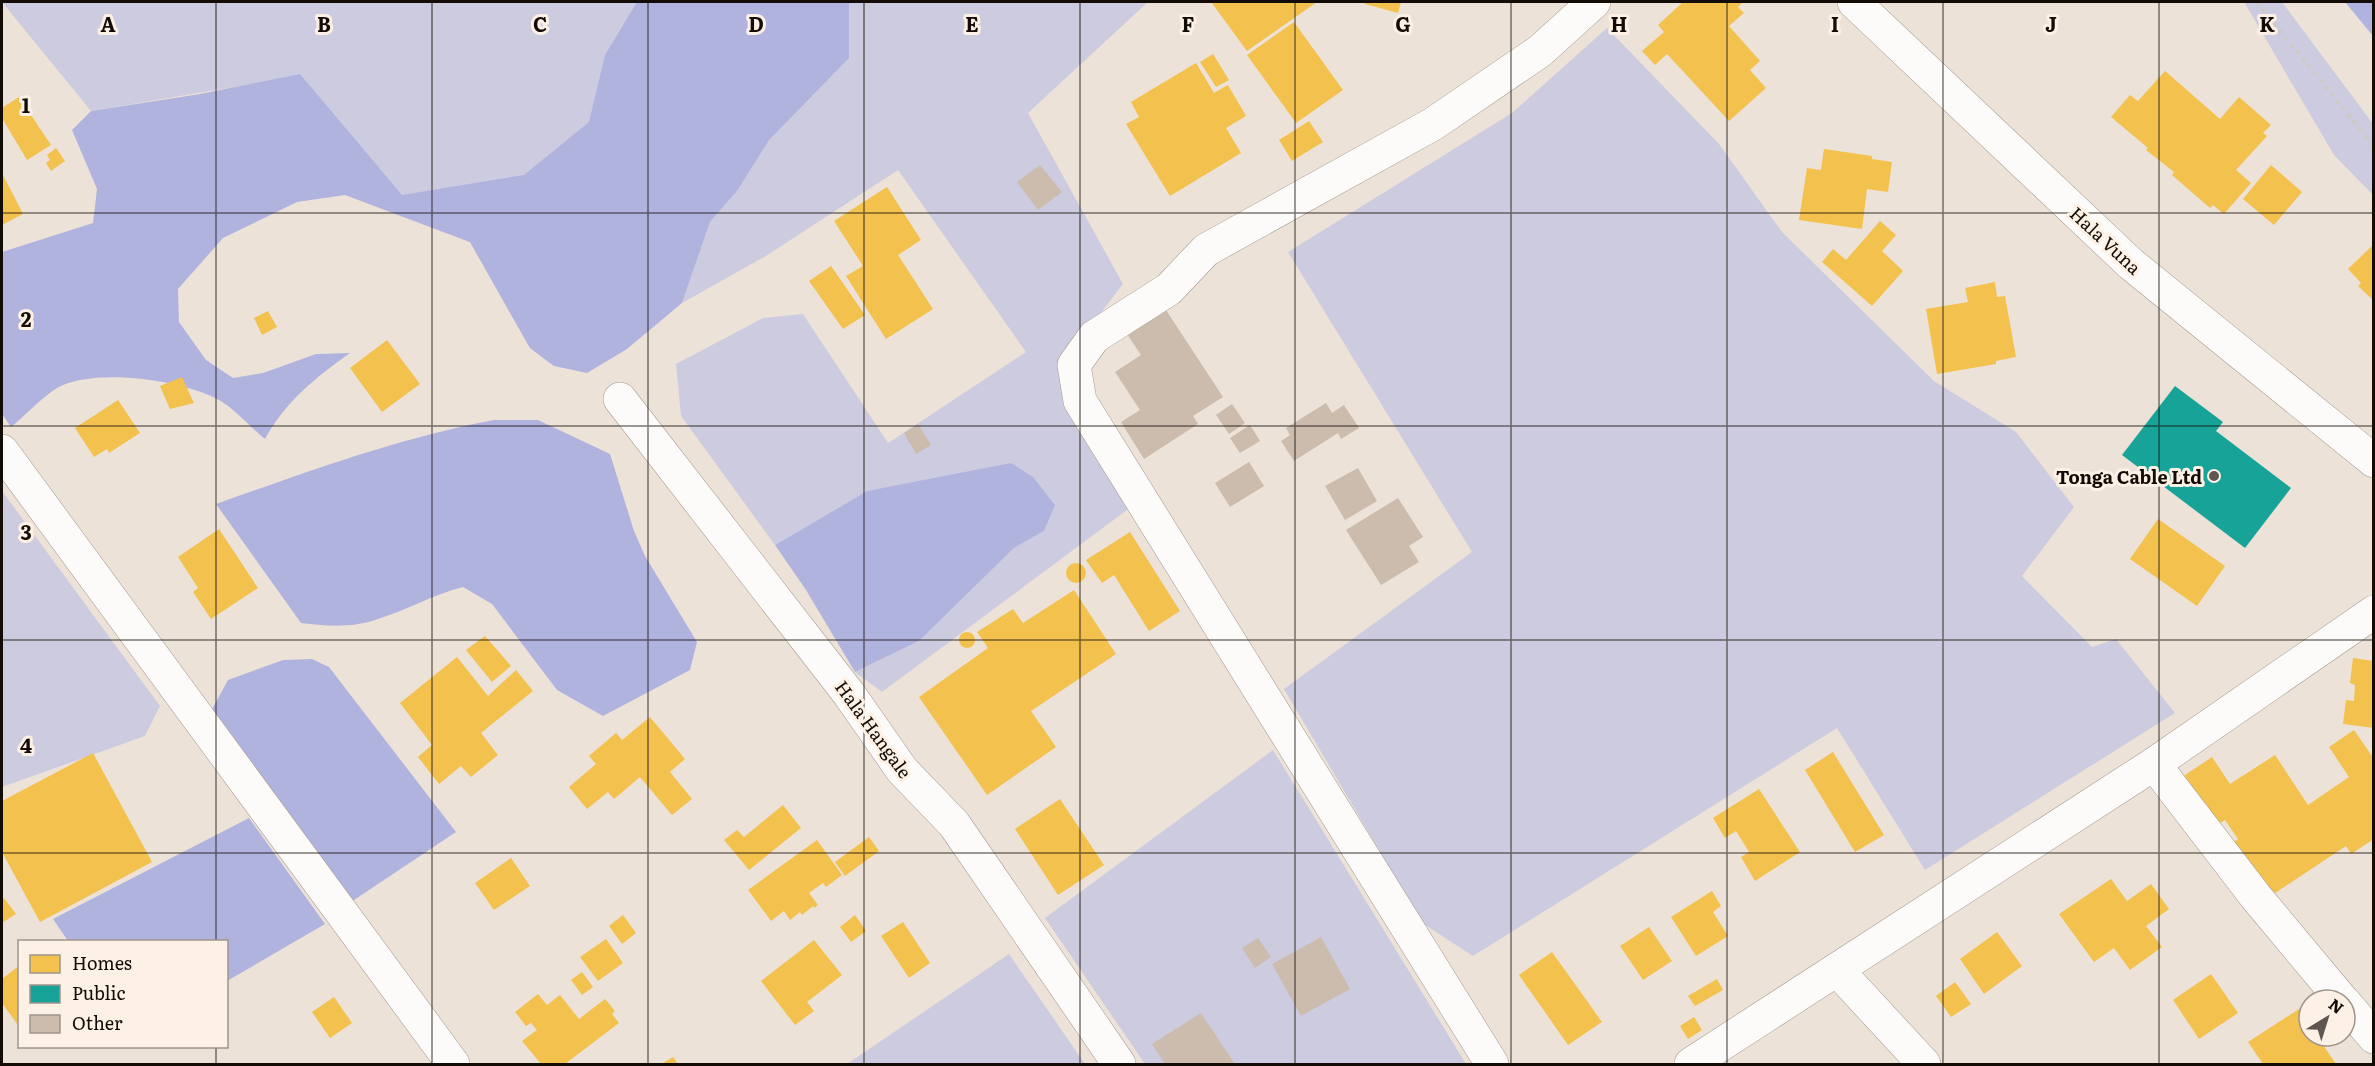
<svg xmlns="http://www.w3.org/2000/svg" width="2375" height="1066" font-family="Literata,serif">
	<style>
		.green { fill: #cdcbdf }
		.water { fill: #b1b3df }
		.homes { fill: #f2c14e }
		.public { fill: #17a398 }
		.building { fill: #cbbcad }
		.lines { fill: none; stroke-linecap: round; stroke-linejoin: round }
		.minor-casing { stroke: #a29a92; stroke-width: 34 }
		.path { stroke: #cecac7; stroke-width: 4; stroke-dasharray: 4.5 4.5; stroke-linecap: butt }
		.minor { stroke: #fcfbf9; stroke-width: 33 }
		.grid { fill: none; stroke: #120b06; stroke-width: 1.5; stroke-opacity: 0.55 }
		.poi-dot { fill: #5f5650; stroke: #fdf1e5; stroke-width: 2 }
		.labels { text-anchor: middle; dominant-baseline: central; stroke-width: 6; stroke-linejoin: round; paint-order: stroke }
		.street-label { font-size: 18px; fill: #120b06; stroke: #fdf1e5 }
		.poi-label { font-size: 18px; font-weight: bold; fill: #120b06; stroke: #fdf1e5; text-anchor: end }
		.grid-label { font-size: 20px; text-anchor: middle; font-weight: bold; fill: #120b06; stroke: #fdf1e5; stroke-width: 6; stroke-linejoin: round; paint-order: stroke }
	</style>
	<rect width="100%" height="100%" fill="#ede2d8"/>
	<g class="green">
		<polygon points="2,2 787,2 849,58 849,2 1148,2 1028,113 1123,284 1058,368 1066,407 1131,507 882,692 855,672 919,641 1014,548 1044,531 930,480 867,491 775,545 681,416 676,364 763,318 803,314 888,443 1026,352 898,170 766,256 682,303 710,222 737,191 550,341 554,366 530,348 470,242 395,214 263,82 91,111"/>
		<polygon points="2244,2 2282,2 2373,124 2373,195 2334,155"/>
		<polygon points="1607,28 1719,144 1782,232 1934,381 2016,432 2074,507 2022,576 2092,647 2116,639 2175,713 1925,870 1837,728 1473,956 1422,923 1284,689 1472,552 1288,252 1512,113"/>
		<polygon points="2,491 160,706 145,736 2,787"/>
		<polygon points="1273,750 1466,1064 1145,1064 1045,918"/>
		<polygon points="1009,954 1085,1064 847,1064"/>
	</g>
	<g class="water">
		<path d="M637,2H849V58L769,140L737,191L710,222L682,303L627,349L587,373L554,366L530,348L470,242L345,195L297,202L223,238L178,289L179,322L206,360L233,378L263,373L316,354L350,353C315,378 286,401 265,439C250,427 235,409 219,400C182,380 95,367 57,388C41,398 26,415 11,427L2,414V252L93,223L97,189L72,130L91,111L200,94L300,74L402,195L524,175L589,122L605,55Z"/>
		<polygon points="2345,2 2373,2 2373,36"/>
		<path d="M494,420H538L610,454L634,531L645,556L697,642L690,670L603,716L557,690L492,604L463,587C432,595 405,611 375,620C351,628 325,626 301,623L216,504C307,472 398,438 494,420Z"/>
		<polygon points="1011,463 1033,477 1055,505 1044,531 1014,548 919,641 855,672 806,590 775,545 867,491"/>
		<polygon points="312,659 329,667 456,832 351,902 210,713 228,680 283,660"/>
		<polygon points="249,818 325,924 227,981 226,942 68,941 53,919"/>
	</g>
	<g class="homes">
		<polygon points="1211,2 1317,2 1247,51"/>
		<polygon points="1366,2 1401,2 1398,13 1365,4"/>
		<polygon points="1683,2 1742,3 1738,7 1744,13 1729,26 1760,61 1750,70 1766,88 1729,121 1667,54 1655,65 1642,51 1664,32 1658,25"/>
		<polygon points="1294,22 1343,90 1296,123 1247,55"/>
		<polygon points="1213,54 1229,80 1216,87 1200,62"/>
		<polygon points="1196,63 1214,93 1228,85 1246,116 1226,128 1241,153 1170,196 1126,124 1139,117 1131,102"/>
		<polygon points="2165,71 2220,119 2239,97 2271,125 2263,133 2267,136 2236,170 2251,183 2224,214 2213,205 2210,208 2172,175 2174,172 2146,150 2148,148 2111,117 2130,95 2138,101"/>
		<polygon points="19,97 51,145 27,160 2,118 2,108"/>
		<polygon points="1309,121 1323,142 1292,161 1279,140"/>
		<polygon points="56,148 65,161 51,171 46,163 50,160 47,155"/>
		<polygon points="1824,149 1872,156 1872,159 1892,162 1888,192 1867,189 1862,229 1799,220 1807,168 1821,170"/>
		<polygon points="2271,165 2302,192 2274,225 2243,199"/>
		<polygon points="2,173 23,214 2,225"/>
		<polygon points="887,187 921,240 898,255 933,309 886,339 846,276 863,266 834,221"/>
		<polygon points="1880,221 1896,235 1882,251 1903,271 1872,306 1822,262 1833,249 1846,260"/>
		<polygon points="2374,244 2374,301 2358,286 2361,283 2348,269"/>
		<polygon points="831,266 865,315 843,329 809,281"/>
		<polygon points="1995,282 1997,297 2005,296 2016,357 1996,361 1996,364 1937,374 1926,309 1968,302 1965,288"/>
		<polygon points="268,311 277,327 262,335 254,318"/>
		<polygon points="387,340 420,384 382,412 350,368"/>
		<polygon points="182,377 194,403 170,409 160,386"/>
		<polygon points="118,400 140,433 109,453 107,449 94,457 75,428"/>
		<polygon points="2158,519 2225,566 2197,606 2130,559"/>
		<polygon points="219,529 258,588 211,619 193,592 198,588 178,557"/>
		<polygon points="1130,532 1180,611 1149,631 1114,575 1102,583 1086,560"/>
		<circle cx="1076" cy="573" r="10"/>
		<polygon points="1074,590 1116,654 1031,711 1056,747 987,795 919,697 988,648 977,632 1013,609 1023,623"/>
		<circle cx="967" cy="640" r="8"/>
		<polygon points="485,636 511,666 492,682 466,650"/>
		<polygon points="457,657 488,696 516,670 533,691 481,733 498,755 471,777 461,766 439,784 418,757 432,745 400,703"/>
		<polygon points="2353,658 2374,661 2374,728 2343,724 2346,700 2354,701 2355,685 2350,683"/>
		<polygon points="650,717 685,759 670,772 692,799 672,815 640,777 614,799 608,792 587,809 569,787 596,764 589,756 616,733 622,740"/>
		<polygon points="2354,730 2374,759 2374,839 2351,854 2346,846 2272,895 2229,845 2238,839 2225,820 2212,828 2179,779 2212,757 2230,784 2275,755 2308,805 2349,777 2329,747"/>
		<polygon points="1833,752 1884,835 1855,852 1805,770"/>
		<polygon points="93,753 152,862 40,922 2,852 2,801"/>
		<polygon points="1759,789 1800,852 1755,881 1741,857 1749,852 1736,831 1725,838 1713,818"/>
		<polygon points="1060,799 1104,865 1058,895 1015,829"/>
		<polygon points="783,805 801,828 749,870 724,840 737,830 744,837"/>
		<polygon points="869,837 879,851 845,876 835,862"/>
		<polygon points="817,840 842,875 826,887 823,883 809,893 818,905 814,908 813,906 802,915 800,912 790,920 784,911 771,921 748,890"/>
		<polygon points="511,858 530,886 494,910 475,883"/>
		<polygon points="2111,879 2127,901 2151,884 2169,909 2146,926 2162,947 2130,970 2114,948 2094,962 2059,914"/>
		<polygon points="1712,891 1721,906 1713,912 1728,936 1696,956 1671,917"/>
		<polygon points="4,898 16,914 2,923 2,900"/>
		<polygon points="623,915 636,933 622,944 609,926"/>
		<polygon points="855,915 866,931 851,942 840,927"/>
		<polygon points="903,922 930,963 909,978 881,936"/>
		<polygon points="1649,927 1672,961 1643,980 1620,946"/>
		<polygon points="1997,932 2022,966 1984,994 1960,959"/>
		<polygon points="606,939 623,963 598,981 580,957"/>
		<polygon points="814,940 842,975 807,1002 814,1011 795,1025 761,981"/>
		<polygon points="1552,952 1602,1022 1568,1045 1519,975"/>
		<polygon points="20,965 20,1028 2,1003 2,979"/>
		<polygon points="582,972 593,987 582,995 571,980"/>
		<polygon points="2211,974 2238,1013 2199,1039 2173,1000"/>
		<polygon points="1717,979 1723,990 1695,1006 1688,996"/>
		<polygon points="1955,982 1971,1004 1951,1017 1936,996"/>
		<polygon points="538,994 547,1005 560,995 579,1019 605,999 615,1011 612,1014 619,1023 565,1064 541,1064 522,1041 537,1030 531,1023 526,1026 515,1012"/>
		<polygon points="334,997 352,1023 330,1038 312,1012"/>
		<polygon points="2299,1009 2309,1024 2309,1036 2317,1036 2336,1064 2263,1064 2248,1042"/>
		<polygon points="1694,1017 1702,1030 1688,1039 1680,1026"/>
		<polygon points="673,1057 678,1064 664,1064 663,1063"/>
	</g>
	<polygon class="public" points="2175,386 2223,422 2216,431 2291,488 2245,548 2122,455"/>
	<g class="building">
		<polygon points="1040,165 1062,192 1038,210 1017,182"/>
		<polygon points="1164,307 1223,397 1193,416 1198,424 1144,459 1121,422 1140,410 1115,372 1141,355 1125,331"/>
		<polygon points="1326,403 1332,413 1344,405 1359,428 1341,439 1338,433 1294,461 1281,441 1290,435 1286,428"/>
		<polygon points="1232,404 1245,423 1229,434 1216,415"/>
		<polygon points="918,424 931,445 916,454 904,433"/>
		<polygon points="1250,425 1260,441 1240,453 1230,438"/>
		<polygon points="1249,462 1264,486 1230,507 1215,483"/>
		<polygon points="1358,468 1377,501 1345,520 1325,486"/>
		<polygon points="1398,498 1423,537 1409,546 1419,562 1381,585 1346,530"/>
		<polygon points="1321,937 1350,989 1301,1016 1272,964"/>
		<polygon points="1258,938 1271,957 1255,968 1242,948"/>
		<polygon points="1201,1013 1235,1064 1165,1064 1152,1044"/>
	</g>
	<g class="lines">
		<g class="minor-casing">
			<g id="minor">
				<polyline points="1854,2 2131,264 2374,461"/>
				<polyline points="620,399 849,694 902,770 954,824 1119,1064"/>
				<polyline points="2,451 453,1064"/>
				<polyline points="2154,764 2256,897 2342,1000"/>
				<polyline points="1838,971 1924,1064"/>
				<polyline points="2345,1003 2374,1037"/>
				<polyline points="1492,1064 1080,401 1074,365 1094,337 1169,289 1206,250 1433,124 1540,51 1594,2"/>
				<polyline points="1691,1064 2154,764 2374,612"/>
			</g>
		</g>
		<polyline class="path" points="2257,2 2374,147"/>
		<use href="#minor" class="minor"/>
	</g>
	<path class="grid" d="M216,2V942M432,2V1064M648,2V1064M864,2V1064M1080,2V1064M1295,2V1064M1511,2V1064M1727,2V1064M1943,2V1064M2159,2V1064M2,213H2374M2,426H2374M2,640H2374M2,853H2374M216,1046V1064"/>
	<circle class="poi-dot" cx="2214" cy="476" r="6"/>
	<g class="labels">
		<g class="street-label">
			<text transform="translate(2106 240) rotate(43)">Hala Vuna</text>
			<text transform="translate(874 729) rotate(54)">Hala Hangale</text>
		</g>
		<g class="poi-label">
			<text x="2202" y="476">Tonga Cable Ltd</text>
		</g>
	</g>
	<g class="grid-label">
		<text x="108" y="32">A</text>
		<text x="324" y="32">B</text>
		<text x="540" y="32">C</text>
		<text x="756" y="32">D</text>
		<text x="972" y="32">E</text>
		<text x="1188" y="32">F</text>
		<text x="1403" y="32">G</text>
		<text x="1619" y="32">H</text>
		<text x="1835" y="32">I</text>
		<text x="2051" y="32">J</text>
		<text x="2267" y="32">K</text>
		<text x="26" y="113">1</text>
		<text x="26" y="327">2</text>
		<text x="26" y="540">3</text>
		<text x="26" y="753">4</text>
	</g>
	<rect width="2375" height="1066" fill="none" stroke="#120b06" stroke-width="6"/>
	<rect x="18" y="940" width="210" height="108" fill="#fdf1e5" stroke="#9f958c" stroke-width="1.5"/>
	<rect x="30" y="955" width="30" height="18" fill="#f2c14e" stroke="#9f958c" stroke-width="1.5"/>
	<text x="72" y="970" font-size="18" fill="#120b06">Homes</text>
	<rect x="30" y="985" width="30" height="18" fill="#17a398" stroke="#9f958c" stroke-width="1.5"/>
	<text x="72" y="1000" font-size="18" fill="#120b06">Public</text>
	<rect x="30" y="1015" width="30" height="18" fill="#cbbcad" stroke="#9f958c" stroke-width="1.5"/>
	<text x="72" y="1030" font-size="18" fill="#120b06">Other</text>
	<g transform="translate(2327 1018) rotate(38)"><circle r="28" fill="#fdf1e5" stroke="#9f958c" stroke-width="1.5"/>
	<path d="M0-4.5L10 22L0 15L-10 22Z" fill="#5f5650"/>
	<text y="-9" font-size="16" font-weight="bold" text-anchor="middle" fill="#120b06">N</text>
	</g>
</svg>
